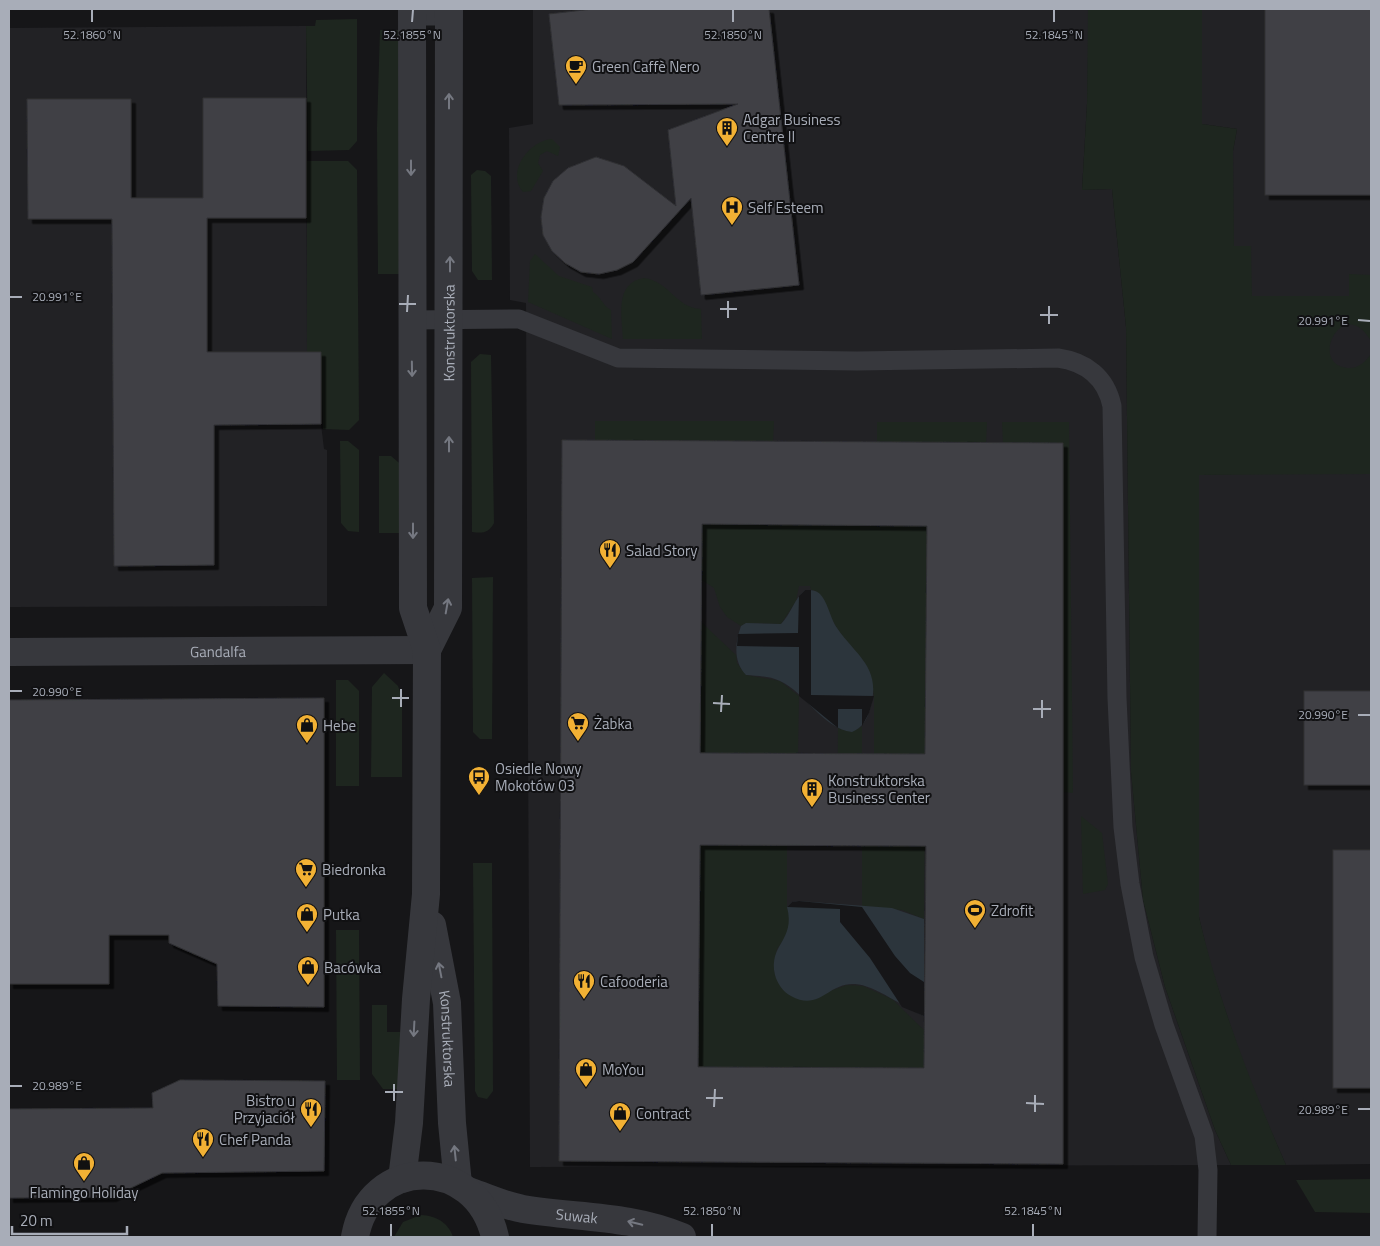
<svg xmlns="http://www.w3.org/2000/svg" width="1380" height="1246" font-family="'Titillium Web',sans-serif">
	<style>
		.built { fill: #222225 }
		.green { fill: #1e261f }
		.water { fill: #2c353c }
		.pier { fill: #161618 }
		.building { fill: #404145; stroke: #303034; fill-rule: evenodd; filter: url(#shadow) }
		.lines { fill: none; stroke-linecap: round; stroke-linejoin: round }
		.lane { stroke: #37383d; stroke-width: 19 }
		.street { stroke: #37383d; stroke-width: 28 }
		.oneway { stroke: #757881 }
		.ticks { fill: none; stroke: #a8adb8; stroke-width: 2 }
		.labels { text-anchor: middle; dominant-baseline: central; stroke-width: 4; stroke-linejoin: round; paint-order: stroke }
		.poi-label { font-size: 15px; fill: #a8adb8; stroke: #111113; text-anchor: start }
		.street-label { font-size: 15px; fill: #a8adb8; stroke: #111113 }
		.ticks-label { font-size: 12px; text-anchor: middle; fill: #a8adb8; stroke: #111113; stroke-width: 4; stroke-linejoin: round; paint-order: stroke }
	</style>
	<defs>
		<filter id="shadow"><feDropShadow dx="4.5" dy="4.5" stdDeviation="0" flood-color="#0009"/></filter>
	</defs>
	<rect width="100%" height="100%" fill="#161618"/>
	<g class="built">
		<polygon points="533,9 1089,9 1087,104 1082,190 1112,189 1126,327 1131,771 1143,900 1165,987 1215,1130 1231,1165 530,1167 526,303 510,300 509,128 533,124"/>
		<polygon points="1202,9 1371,9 1371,1164 1286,1165 1247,1076 1210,964 1199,917 1199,475 1234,474 1233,151 1237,129 1202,124"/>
		<polygon points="306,26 307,351 321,352 321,424 324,449 327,450 327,606 9,607 9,28"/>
	</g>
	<g class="green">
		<path d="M1088,9H1202V124L1237,129L1233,151L1234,246H1251L1252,296H1349V274L1371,275V341C1343,292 1306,367 1350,368C1359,368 1368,360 1371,353V474L1199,475V917C1219,1003 1251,1084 1286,1165H1231L1215,1130L1165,987L1143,900L1131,772L1126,327L1112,189L1082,190L1087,104Z"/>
		<polygon points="357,19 357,141 349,150 308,151 306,26 315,26 316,20"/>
		<polygon points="380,30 400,30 399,274 378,274 377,128"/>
		<path d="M552,139L560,147L558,156L547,151L540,155L538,163L543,171L531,191L523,192C506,173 528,141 552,139Z"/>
		<polygon points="307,161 348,161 357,170 359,420 349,430 323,429 321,352 307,352"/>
		<polygon points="477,170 485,171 491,176 492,280 478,280 472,271 471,175"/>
		<path d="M535,254L559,276L592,287L593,292C601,297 603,306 611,310L612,339L528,302L530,261Z"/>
		<path d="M644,278C669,281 676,308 701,309L702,339H623C622,316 614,283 644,278Z"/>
		<path d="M480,354L491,355L494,523C488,534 482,533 472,532L471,362Z"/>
		<polygon points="595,421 774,421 773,441 595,440"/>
		<polygon points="877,422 987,422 986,443 877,442"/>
		<polygon points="1002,422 1069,422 1073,793 1064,792 1063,443 1003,443"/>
		<polygon points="340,441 348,441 359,450 359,532 348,531 341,523"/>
		<polygon points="379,456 391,456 405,468 405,533 379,533"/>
		<path d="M702,524L927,526L924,919L902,910L862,907V833H874V696C868,653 855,657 835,625C829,614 823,602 816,591L811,590L810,586H799L796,601L781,624L746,623L741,626L727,617L720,607L714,588L702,580Z"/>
		<polygon points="493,577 492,739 480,739 473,732 472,578"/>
		<polygon points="701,622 736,655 737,663 746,675 780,681 799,696 798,753 700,753"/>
		<polygon points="384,673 398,686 402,697 402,777 371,777 372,687"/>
		<polygon points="336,680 348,680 359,691 359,786 336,786"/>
		<path d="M862,726V822H852L851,846H837L838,728C847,732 854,732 862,726Z"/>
		<polygon points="1081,816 1102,833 1108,884 1105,890 1083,894"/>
		<polygon points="700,845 787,846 787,907 791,920 789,932 777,949 774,964 775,976 830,991 847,985 863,986 892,999 924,1030 924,1068 698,1067"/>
		<polygon points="473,863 492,863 493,1091 487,1099 478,1097 475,1091"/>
		<polygon points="336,930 359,930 360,1080 337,1080"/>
		<polygon points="372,1005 387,1005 387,1032 401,1032 398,1089 383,1089 372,1074"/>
		<polygon points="1371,1179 1371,1213 1315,1212 1296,1180"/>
		<path d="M421,1215C436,1216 448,1222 453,1237H394L403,1222Z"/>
	</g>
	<g class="water">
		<path d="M805,590C811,590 816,590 820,594C827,601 830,616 835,625C854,655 883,666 870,709C867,720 862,728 852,732C822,728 806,693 780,681C769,676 757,676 746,675C733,662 735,642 741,626L746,623L781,624C791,614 794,599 805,590Z"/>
		<path d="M799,901L892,908L924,919V1016C904,1008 875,985 855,984C828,982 820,1012 791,996C783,992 777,983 775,975C768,944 796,941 787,907L792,902Z"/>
	</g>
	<g class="pier">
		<polygon points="805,590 811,590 811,695 874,696 869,713 862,726 862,709 838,709 838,728 799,696 799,647 737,646 738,634 798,633 799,596"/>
		<polygon points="799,901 862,907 895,956 910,973 924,982 924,1016 902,1007 870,958 840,922 840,909 787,907 792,902"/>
	</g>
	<g class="building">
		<polygon points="593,9 769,9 799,285 701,295 691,198 633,262 617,270 599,274 581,272 565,263 552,251 543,235 541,217 544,198 553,181 568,168 596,157 624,166 676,206 668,130 738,104 559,105 549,14"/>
		<rect x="1265" y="9" width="106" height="186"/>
		<polygon points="203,98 306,98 306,218 207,218 207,352 321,352 321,424 214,425 214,565 114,566 112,219 28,219 27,99 131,99 131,198 203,198"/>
		<path d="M562,440L1063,443V1164L559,1161ZM702,524L927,526L925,754L700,753ZM700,845L926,846L924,1068L698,1067Z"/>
		<rect x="1304" y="691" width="67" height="94"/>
		<polygon points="324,698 324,1007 218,1006 217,964 169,943 169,935 109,935 109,984 9,984 9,700"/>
		<rect x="1333" y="850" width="38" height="238"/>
		<polygon points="180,1080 325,1081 324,1171 162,1173 112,1197 9,1198 9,1109 153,1108 152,1093"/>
	</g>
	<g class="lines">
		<g class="lane">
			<polyline points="413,16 449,16"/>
			<path d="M412,320L519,319L618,358L857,361L1058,358C1086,362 1106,377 1112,406L1117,698L1123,827L1130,884L1144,957L1164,1025L1204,1136L1208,1170L1207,1237"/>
		</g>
		<g class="street">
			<path id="s1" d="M427,650L448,608L449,9"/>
			<path id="s2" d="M9,652L427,650"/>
			<path id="s3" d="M432,925L447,1003L452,1123L458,1184"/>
			<polyline points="402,1179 409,1123 416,999 426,894 427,650 413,608 412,9"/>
			<path id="s4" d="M471,1192C488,1198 505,1206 523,1209C577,1218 630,1215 682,1237"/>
			<path d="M355,1237C369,1156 476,1154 495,1237"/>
		</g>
	</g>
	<defs><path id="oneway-shaft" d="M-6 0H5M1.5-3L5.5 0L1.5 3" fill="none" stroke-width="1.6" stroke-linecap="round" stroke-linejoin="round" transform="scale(1.25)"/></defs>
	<g class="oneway">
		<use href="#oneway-shaft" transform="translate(449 101) rotate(-90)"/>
		<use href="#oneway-shaft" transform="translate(411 168) rotate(90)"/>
		<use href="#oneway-shaft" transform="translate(450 264) rotate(-90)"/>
		<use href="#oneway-shaft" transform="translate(412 369) rotate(89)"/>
		<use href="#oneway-shaft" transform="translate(449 444) rotate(-90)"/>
		<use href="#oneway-shaft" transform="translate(413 531) rotate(90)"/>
		<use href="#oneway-shaft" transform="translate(447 606) rotate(-80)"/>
		<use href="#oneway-shaft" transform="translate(440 970) rotate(-101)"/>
		<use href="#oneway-shaft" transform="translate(414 1029) rotate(93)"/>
		<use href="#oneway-shaft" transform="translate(455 1153) rotate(-96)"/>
		<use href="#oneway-shaft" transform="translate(635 1223) rotate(-167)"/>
	</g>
	<path class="ticks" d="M92,22V10M412,22L413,10M733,22V10M1054,22V10M10,297H22M399,304H416M720,309H737M407,312L408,295M1040,315H1058M728,318V301M1358,320L1370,321M1049,324V306M10,691H22M392,698H409M713,703L730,704M401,707V689M1033,709H1051M721,712L722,695M1358,715H1370M1042,718V700M10,1086H22M385,1092H403M706,1098H723M394,1101V1084M1026,1103L1044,1104M714,1107L715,1089M1358,1109H1370M1035,1112V1095M391,1236V1224M712,1236V1224M1033,1236V1224"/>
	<defs>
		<g id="cafe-pin" transform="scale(1.125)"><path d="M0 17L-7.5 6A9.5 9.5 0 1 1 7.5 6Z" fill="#f2b134" stroke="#111113"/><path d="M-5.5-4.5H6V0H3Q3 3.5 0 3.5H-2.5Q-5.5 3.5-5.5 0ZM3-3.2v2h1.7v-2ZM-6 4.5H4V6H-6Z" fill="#111"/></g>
		<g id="building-pin" transform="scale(1.125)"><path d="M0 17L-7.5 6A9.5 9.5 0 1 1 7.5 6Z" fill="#f2b134" stroke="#111113"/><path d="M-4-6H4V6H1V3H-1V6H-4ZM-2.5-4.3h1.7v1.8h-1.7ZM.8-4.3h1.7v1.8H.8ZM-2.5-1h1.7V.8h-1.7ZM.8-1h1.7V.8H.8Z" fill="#111"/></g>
		<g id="hospital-pin" transform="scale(1.125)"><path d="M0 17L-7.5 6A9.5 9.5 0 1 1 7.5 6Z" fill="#f2b134" stroke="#111113"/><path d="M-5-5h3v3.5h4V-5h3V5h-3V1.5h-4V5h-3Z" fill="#111"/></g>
		<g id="restaurant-pin" transform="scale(1.125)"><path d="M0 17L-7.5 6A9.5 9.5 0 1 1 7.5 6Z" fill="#f2b134" stroke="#111113"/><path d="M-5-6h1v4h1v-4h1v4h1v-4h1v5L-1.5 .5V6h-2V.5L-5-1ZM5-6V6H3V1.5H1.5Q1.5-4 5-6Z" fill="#111"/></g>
		<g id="supermarket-pin" transform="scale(1.125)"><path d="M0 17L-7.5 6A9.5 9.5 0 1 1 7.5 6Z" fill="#f2b134" stroke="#111113"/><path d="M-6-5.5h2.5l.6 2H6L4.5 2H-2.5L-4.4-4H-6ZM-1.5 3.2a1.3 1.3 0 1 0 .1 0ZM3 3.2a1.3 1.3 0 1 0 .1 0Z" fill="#111"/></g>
		<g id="shop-pin" transform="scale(1.125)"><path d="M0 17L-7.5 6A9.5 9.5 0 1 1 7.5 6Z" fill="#f2b134" stroke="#111113"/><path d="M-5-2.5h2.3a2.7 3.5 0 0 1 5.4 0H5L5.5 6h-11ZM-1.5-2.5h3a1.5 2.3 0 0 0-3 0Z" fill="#111"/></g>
		<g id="bus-pin" transform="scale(1.125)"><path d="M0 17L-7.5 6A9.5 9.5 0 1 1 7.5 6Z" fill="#f2b134" stroke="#111113"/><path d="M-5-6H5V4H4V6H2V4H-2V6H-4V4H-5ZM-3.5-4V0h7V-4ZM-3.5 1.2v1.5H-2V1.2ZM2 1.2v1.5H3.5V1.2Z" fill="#111"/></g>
		<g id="stadium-pin" transform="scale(1.125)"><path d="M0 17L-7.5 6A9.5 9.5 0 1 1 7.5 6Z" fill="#f2b134" stroke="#111113"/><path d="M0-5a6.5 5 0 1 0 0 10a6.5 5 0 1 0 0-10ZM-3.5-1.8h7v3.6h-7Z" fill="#111"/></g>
	</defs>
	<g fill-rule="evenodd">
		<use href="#cafe-pin" x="576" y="66"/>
		<use href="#building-pin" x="727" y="128"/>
		<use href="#hospital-pin" x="732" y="207"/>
		<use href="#restaurant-pin" x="610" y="550"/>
		<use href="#supermarket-pin" x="578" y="723"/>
		<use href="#shop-pin" x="307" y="725"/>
		<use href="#bus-pin" x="479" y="777"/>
		<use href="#building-pin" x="812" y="789"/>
		<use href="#supermarket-pin" x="306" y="869"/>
		<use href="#stadium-pin" x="975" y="910"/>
		<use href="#shop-pin" x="307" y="914"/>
		<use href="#shop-pin" x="308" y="967"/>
		<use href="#restaurant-pin" x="584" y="981"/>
		<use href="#shop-pin" x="586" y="1069"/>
		<use href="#restaurant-pin" x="311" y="1109"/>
		<use href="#shop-pin" x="620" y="1113"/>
		<use href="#restaurant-pin" x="203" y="1139"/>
		<use href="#shop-pin" x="84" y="1163"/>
	</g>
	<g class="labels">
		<g class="poi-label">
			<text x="592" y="66">Green Caffè Nero</text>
			<text x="743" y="119">Adgar Business<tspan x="743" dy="17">Centre II</tspan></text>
			<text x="748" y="207">Self Esteem</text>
			<text x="626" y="550">Salad Story</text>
			<text x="594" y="723">Żabka</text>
			<text x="323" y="725">Hebe</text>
			<text x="495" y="768">Osiedle Nowy<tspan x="495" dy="17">Mokotów 03</tspan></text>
			<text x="828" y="780">Konstruktorska<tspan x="828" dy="17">Business Center</tspan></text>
			<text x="322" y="869">Biedronka</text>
			<text x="991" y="910">Zdrofit</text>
			<text x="323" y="914">Putka</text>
			<text x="324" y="967">Bacówka</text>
			<text x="600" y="981">Cafooderia</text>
			<text x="602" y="1069">MoYou</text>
			<text x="295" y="1100" text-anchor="end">Bistro u<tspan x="295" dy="17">Przyjaciół</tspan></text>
			<text x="636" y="1113">Contract</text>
			<text x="219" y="1139">Chef Panda</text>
			<text x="84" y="1192" text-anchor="middle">Flamingo Holiday</text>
		</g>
		<g class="street-label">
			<text stroke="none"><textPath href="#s1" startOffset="322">Konstruktorska</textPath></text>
			<text stroke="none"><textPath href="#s2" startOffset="209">Gandalfa</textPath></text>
			<text stroke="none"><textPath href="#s3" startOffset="115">Konstruktorska</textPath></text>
			<text stroke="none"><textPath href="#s4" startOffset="109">Suwak</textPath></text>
		</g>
	</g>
	<g class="ticks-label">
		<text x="92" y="39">52.1860°N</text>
		<text x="412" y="39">52.1855°N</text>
		<text x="733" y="39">52.1850°N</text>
		<text x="1054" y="39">52.1845°N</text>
		<text x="57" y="301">20.991°E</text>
		<text x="1323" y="325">20.991°E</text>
		<text x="57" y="696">20.990°E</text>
		<text x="1323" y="719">20.990°E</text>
		<text x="57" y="1090">20.989°E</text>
		<text x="1323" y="1114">20.989°E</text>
		<text x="391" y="1215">52.1855°N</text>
		<text x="712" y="1215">52.1850°N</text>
		<text x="1033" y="1215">52.1845°N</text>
	</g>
	<rect width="1380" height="1246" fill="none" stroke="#a8adb8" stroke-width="20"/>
	<path d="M12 1226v8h115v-8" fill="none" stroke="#a8adb8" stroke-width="2.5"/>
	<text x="20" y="1226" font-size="15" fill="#a8adb8" stroke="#111113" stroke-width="4" paint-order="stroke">20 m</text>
</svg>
